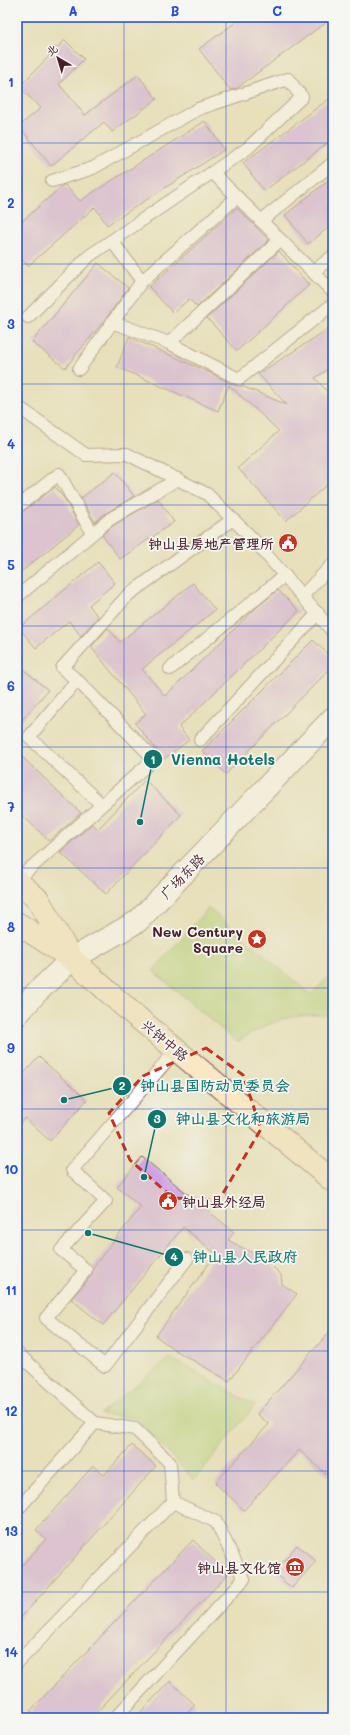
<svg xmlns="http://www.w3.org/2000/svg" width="350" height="1735" font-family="Mali,'LXGW WenKai TC',sans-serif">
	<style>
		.green { fill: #afcf76; stroke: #7c7750 }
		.building { fill: #cea1e6 }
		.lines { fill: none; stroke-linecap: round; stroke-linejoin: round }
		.service-casing { stroke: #81635d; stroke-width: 14 }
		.tertiary-casing { stroke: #81635d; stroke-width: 24 }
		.secondary-casing { stroke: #81635d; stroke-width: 24 }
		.service { stroke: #fff; stroke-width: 12 }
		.tertiary { stroke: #fff; stroke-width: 22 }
		.secondary { stroke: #fae7c3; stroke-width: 22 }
		.marked { fill: none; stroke: #c8321e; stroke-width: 3; stroke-dasharray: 8 5; stroke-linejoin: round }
		.grid { fill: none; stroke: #1d4ed8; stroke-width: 1; stroke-opacity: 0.55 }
		.labels { text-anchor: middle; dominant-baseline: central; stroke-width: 3.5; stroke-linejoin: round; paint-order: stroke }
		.poi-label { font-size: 14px; font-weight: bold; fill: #4a1f2b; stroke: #f6f6f2; text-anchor: end }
		.street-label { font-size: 14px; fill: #4a1f2b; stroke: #f6f6f2 }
		.leader { fill: none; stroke: #0f766e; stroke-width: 1.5 }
		.callout-dot { fill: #0f766e; stroke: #f6f6f2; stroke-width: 1.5 }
		.mark-label { font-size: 12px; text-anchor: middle; font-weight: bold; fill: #fff }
		.callout-label { font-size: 15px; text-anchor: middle; font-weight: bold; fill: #0f766e; stroke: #f6f6f2; stroke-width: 3.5; stroke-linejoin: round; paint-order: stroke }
		.neatline { fill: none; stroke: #1d4ed8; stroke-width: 1.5 }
		.grid-label { font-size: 13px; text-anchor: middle; font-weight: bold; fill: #1d4ed8 }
	</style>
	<rect width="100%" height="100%" fill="#f6f6f2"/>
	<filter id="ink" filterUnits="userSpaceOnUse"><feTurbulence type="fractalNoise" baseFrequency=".025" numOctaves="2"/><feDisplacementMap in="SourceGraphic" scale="8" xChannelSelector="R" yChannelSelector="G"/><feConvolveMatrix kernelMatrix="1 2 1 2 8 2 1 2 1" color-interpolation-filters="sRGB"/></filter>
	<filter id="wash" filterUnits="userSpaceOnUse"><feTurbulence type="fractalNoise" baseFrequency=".012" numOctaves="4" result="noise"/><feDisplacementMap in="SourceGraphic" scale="16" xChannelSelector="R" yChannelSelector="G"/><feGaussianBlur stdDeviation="0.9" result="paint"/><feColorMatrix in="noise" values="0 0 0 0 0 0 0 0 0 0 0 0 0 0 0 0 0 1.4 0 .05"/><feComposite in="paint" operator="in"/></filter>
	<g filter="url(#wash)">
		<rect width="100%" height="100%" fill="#e7e0bb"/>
		<g class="green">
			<path d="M208,908L311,995L333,972V1016C292,1012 271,1021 237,1042L153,971Z"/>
			<polygon points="170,1358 255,1405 194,1480 136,1418 100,1414"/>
		</g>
		<g id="blocks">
			<g class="building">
				<polygon points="243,17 333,17 237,88 230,90 199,49"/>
				<polygon points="65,40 84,59 59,84 85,115 138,75 157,99 112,132 104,122 51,166 19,126 41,108 19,87"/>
				<polygon points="333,96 333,139 264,191 243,163"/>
				<polygon points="205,121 224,150 107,225 95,207 28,266 17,254 17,226 63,185 65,185 80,201"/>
				<polygon points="333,177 333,224 308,244 285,215"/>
				<polygon points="237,208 269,240 197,307 189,299 173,313 149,287"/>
				<polygon points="279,251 309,285 237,351 207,318"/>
				<polygon points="98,263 128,288 105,320 65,368 32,342"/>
				<polygon points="333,326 333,366 315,378 333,398 333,479 286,521 238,468 279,431 229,385 218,411 117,367 129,337 204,370 236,386 242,386 287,405 258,374"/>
				<polygon points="115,472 134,496 106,513 95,522 81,498"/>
				<polygon points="55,487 64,498 79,525 17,575 17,516"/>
				<polygon points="158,499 174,522 120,559 102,535 114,525"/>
				<polygon points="98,562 115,583 89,605 98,617 81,636 69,621 36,648 19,628"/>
				<polygon points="193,583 215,610 142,669 165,696 256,608 278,590 299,611 179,727 189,740 164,759 135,723 146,714 91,647 108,628 120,642"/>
				<polygon points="313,640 333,659 333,666 226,774 202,751"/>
				<polygon points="17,664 48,690 17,726"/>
				<polygon points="17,752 81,813 49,841 17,810"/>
				<polygon points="145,780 181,815 106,894 60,852 92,824 98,829"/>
				<polygon points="39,1057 87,1100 50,1141 25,1118 17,1127 17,1081"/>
				<polygon points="142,1157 234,1232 228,1240 267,1261 281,1275 282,1284 297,1294 229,1381 175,1350 156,1336 216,1254 183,1227 103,1325 71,1299 92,1275 93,1267 141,1207 117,1187"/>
				<polygon points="333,1328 333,1480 299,1450 244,1510 215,1483 269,1424 257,1414"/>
				<polygon points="132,1445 156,1466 17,1622 17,1571 46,1539 36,1530 93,1466 104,1475"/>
				<polygon points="193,1540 228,1574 91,1718 46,1718 30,1711"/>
				<polygon points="297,1545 316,1561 292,1588 274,1573"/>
				<polygon points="170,1681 195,1705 183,1718 135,1718"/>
			</g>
		</g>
	</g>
	<g filter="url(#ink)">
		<use href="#blocks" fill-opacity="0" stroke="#81635d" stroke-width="1"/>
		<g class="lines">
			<g class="service-casing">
				<g id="service">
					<polyline points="213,173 333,292"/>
					<polyline points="261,221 333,163"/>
					<polyline points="313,272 333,256"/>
					<polyline points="142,281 237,197"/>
					<polyline points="28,317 89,256 248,148 302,97 288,79 198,109 93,168 52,181"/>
					<polyline points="112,322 169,343 239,379 333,304"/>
					<polyline points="169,343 280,240"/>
					<polyline points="79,369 142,281 112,241"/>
					<polyline points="17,406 86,455 127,454 207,494 253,539 333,632"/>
					<polyline points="17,507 59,474 92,533"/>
					<polyline points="303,595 333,564"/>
					<polyline points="17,597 110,519 178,479"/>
					<polyline points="170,669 285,575"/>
					<polyline points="77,680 62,668 128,595 233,519"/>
					<polyline points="200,740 318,613"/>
					<polyline points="17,880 154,759 77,680 29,737 102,805"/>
					<polyline points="176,1050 72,1170 106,1201 61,1250 86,1270 46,1318 105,1366 187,1259"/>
					<polyline points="17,1353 95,1423 135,1429 170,1463 173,1502 17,1663"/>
					<polyline points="17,1510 95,1423"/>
					<polyline points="17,1717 18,1718"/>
					<polyline points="115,1718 244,1579 216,1522 173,1502"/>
				</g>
			</g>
			<g class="tertiary-casing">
				<polyline id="tertiary" points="17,1015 36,993 72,959 138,921 333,718"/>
			</g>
			<g class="secondary-casing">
				<g id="secondary">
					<polyline points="17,881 38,899 70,956"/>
					<polyline points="17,923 72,959 125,1007 333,1181"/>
				</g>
			</g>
			<use href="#service" class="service"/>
			<use href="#tertiary" class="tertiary"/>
			<use href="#secondary" class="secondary"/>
		</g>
	</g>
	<path d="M0 0H350V1735H0ZM206,1048L243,1075L261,1129L219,1200L173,1198L130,1160L109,1113L143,1076Z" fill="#e7e0bb" fill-opacity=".55" fill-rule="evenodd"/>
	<path class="marked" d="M206,1048L243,1075L261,1129L219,1200L173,1198L130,1160L109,1113L143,1076Z"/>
	<path class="grid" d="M124,17V1718M226,17V1718M17,143H333M17,264H333M17,384H333M17,505H333M17,626H333M17,747H333M17,868H333M17,988H333M17,1109H333M17,1230H333M17,1351H333M17,1471H333M17,1592H333"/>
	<defs>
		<g id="civic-disc" transform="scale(1)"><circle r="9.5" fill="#c8321e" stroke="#f6f6f2"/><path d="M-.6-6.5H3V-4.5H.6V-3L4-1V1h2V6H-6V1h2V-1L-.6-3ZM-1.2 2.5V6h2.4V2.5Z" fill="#fff"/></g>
		<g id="sight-disc" transform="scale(1)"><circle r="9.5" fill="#c8321e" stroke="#f6f6f2"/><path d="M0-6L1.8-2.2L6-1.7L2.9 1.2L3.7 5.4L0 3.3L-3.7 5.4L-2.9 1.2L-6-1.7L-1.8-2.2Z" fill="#fff"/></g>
		<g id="museum-disc" transform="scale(1)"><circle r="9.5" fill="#c8321e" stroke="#f6f6f2"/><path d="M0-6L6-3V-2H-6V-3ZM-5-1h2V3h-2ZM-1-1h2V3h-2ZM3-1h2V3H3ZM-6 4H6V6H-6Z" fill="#fff"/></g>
	</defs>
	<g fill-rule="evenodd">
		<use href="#civic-disc" x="288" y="543"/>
		<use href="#sight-disc" x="257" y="939"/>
		<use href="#civic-disc" x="168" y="1201"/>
		<use href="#museum-disc" x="295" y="1567"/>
	</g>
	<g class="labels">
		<g class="poi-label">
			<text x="274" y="543">钟山县房地产管理所</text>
			<text x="243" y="931">New Century<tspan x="243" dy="16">Square</tspan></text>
			<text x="182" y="1201" text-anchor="start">钟山县外经局</text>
			<text x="281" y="1567">钟山县文化馆</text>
		</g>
		<g class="street-label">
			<text transform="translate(182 876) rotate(-46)">广场东路</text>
			<text transform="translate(165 1040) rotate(40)">兴钟中路</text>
		</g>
	</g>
	<path class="leader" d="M140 822L153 759M64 1100L122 1086M144 1177L157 1119M88 1233L174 1257"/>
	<g class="callout-dot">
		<circle cx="140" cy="822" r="4"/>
		<circle cx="64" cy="1100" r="4"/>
		<circle cx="144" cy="1177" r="4"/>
		<circle cx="88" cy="1233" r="4"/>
		<circle cx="153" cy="759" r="10"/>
		<circle cx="122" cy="1086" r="10"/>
		<circle cx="157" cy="1119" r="10"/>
		<circle cx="174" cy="1257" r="10"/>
	</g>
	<g class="mark-label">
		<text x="153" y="764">1</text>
		<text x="122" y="1090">2</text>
		<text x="157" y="1123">3</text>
		<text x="174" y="1261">4</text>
	</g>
	<g class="callout-label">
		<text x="223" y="765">Vienna Hotels</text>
		<text x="215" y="1091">钟山县国防动员委员会</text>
		<text x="243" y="1124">钟山县文化和旅游局</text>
		<text x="245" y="1262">钟山县人民政府</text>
	</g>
	<rect width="350" height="1735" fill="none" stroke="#f6f6f2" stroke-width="44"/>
	<g transform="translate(58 58) rotate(322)" stroke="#f6f6f2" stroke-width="3" paint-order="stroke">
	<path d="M0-3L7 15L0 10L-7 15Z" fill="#4a1f2b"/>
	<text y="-6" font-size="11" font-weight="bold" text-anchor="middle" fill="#4a1f2b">北</text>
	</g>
	<rect x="22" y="22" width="306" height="1691" class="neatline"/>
	<g class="grid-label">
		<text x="73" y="16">A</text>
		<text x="175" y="16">B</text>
		<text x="277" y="16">C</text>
		<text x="11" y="87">1</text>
		<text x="11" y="208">2</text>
		<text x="11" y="329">3</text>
		<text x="11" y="449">4</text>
		<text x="11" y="570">5</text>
		<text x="11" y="691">6</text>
		<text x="11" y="812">7</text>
		<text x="11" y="932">8</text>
		<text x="11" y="1053">9</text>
		<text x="11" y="1174">10</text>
		<text x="11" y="1295">11</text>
		<text x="11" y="1416">12</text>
		<text x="11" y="1536">13</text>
		<text x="11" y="1657">14</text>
	</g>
</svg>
